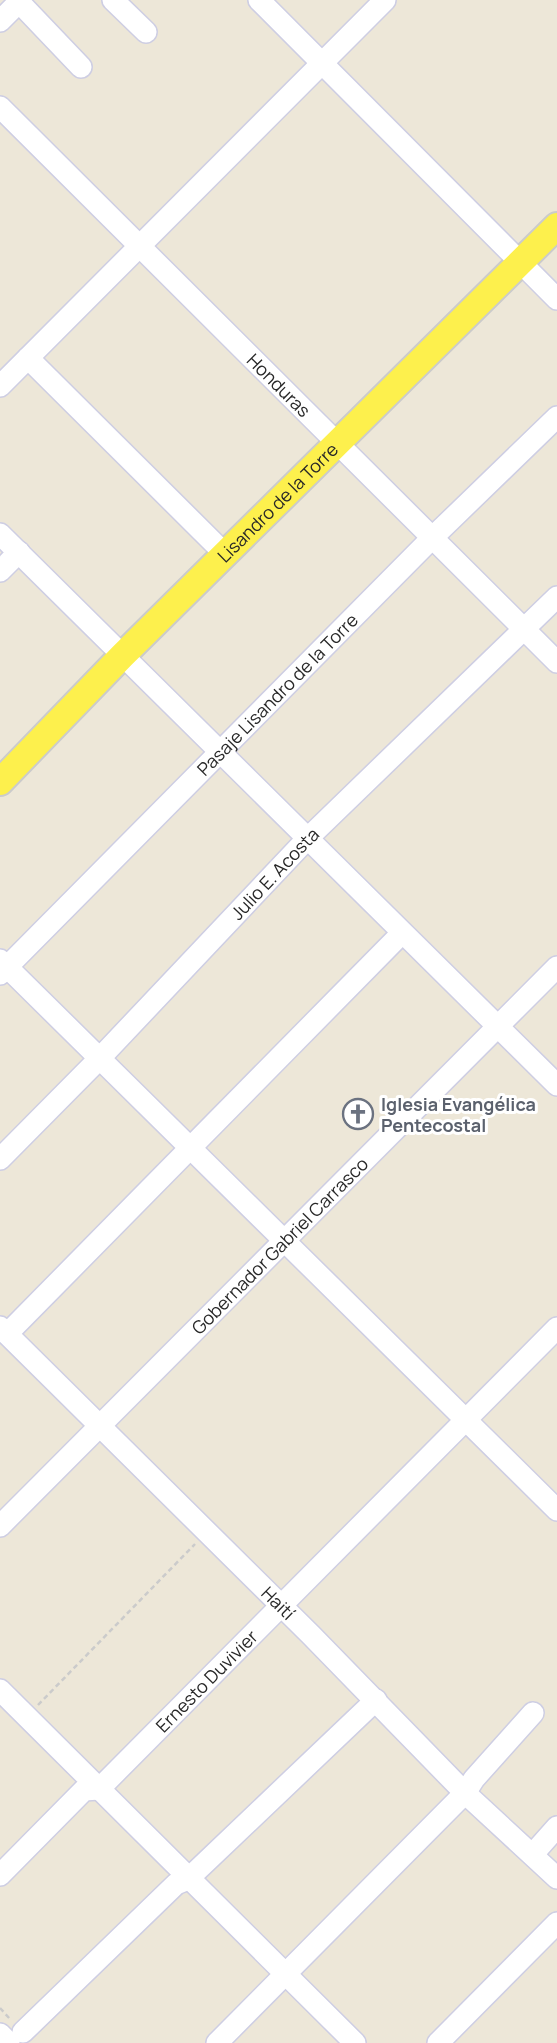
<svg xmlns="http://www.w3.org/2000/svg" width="557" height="2043" font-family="Manrope,sans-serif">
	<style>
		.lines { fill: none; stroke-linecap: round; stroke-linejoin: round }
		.minor-casing { stroke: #cecee3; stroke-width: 24 }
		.major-casing { stroke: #cbcbcb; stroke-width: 30 }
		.path { stroke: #cbcbcb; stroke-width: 2.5; stroke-dasharray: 5 3.5; stroke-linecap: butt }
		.minor { stroke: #fff; stroke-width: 21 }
		.major { stroke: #fdf04d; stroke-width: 26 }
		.labels { text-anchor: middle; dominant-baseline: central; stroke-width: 6; stroke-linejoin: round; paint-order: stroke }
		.street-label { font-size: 18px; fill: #282828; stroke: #fff }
		.worship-label { font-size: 18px; font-weight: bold; fill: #5b616d; stroke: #fff; text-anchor: start }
	</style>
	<rect width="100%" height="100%" fill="#ede7d8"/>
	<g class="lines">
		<g class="minor-casing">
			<g id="minor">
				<polyline points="113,0 146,32"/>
				<polyline points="259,0 557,299"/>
				<polyline points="19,2 81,67"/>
				<polyline points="0,21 21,0"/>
				<path id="s1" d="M0,107L557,662"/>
				<polyline points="28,358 225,554"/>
				<polyline points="0,386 385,0"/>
				<polyline points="0,534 557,1085"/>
				<polyline points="0,571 19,552"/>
				<polyline points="0,960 557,1510"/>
				<path id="s2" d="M0,974L432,538L557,417"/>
				<path id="s3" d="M0,1159L100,1058L307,839L557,597"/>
				<path id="s4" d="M0,1327L311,1635L465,1793L557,1878"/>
				<polyline points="7,1334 402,933"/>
				<path id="s5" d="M0,1526L557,967"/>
				<polyline points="0,1690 355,2043"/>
				<polyline points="533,1854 557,1827"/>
				<path id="s6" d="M0,1875L84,1790L99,1789L557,1328"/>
				<polyline points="23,2032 176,1884 188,1879 376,1700"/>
				<polyline points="0,2034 9,2043"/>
				<polyline points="217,2043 465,1793 474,1779 533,1713"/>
				<polyline points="438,2043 557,1923"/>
			</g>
		</g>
		<g class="major-casing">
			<g id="major">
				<path id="s7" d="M0,782L122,656L557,226"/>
			</g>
		</g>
		<g class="path">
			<polyline points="38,1705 195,1544"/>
			<polyline points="0,2008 10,2019"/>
		</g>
		<use href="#minor" class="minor"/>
		<use href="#major" class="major"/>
	</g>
	<defs>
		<g id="church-ring" transform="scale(1.575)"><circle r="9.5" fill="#fff" stroke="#6b7280" stroke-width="1.5"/><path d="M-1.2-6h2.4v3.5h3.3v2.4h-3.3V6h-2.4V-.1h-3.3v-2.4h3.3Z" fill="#6b7280"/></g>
	</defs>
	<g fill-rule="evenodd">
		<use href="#church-ring" x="358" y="1114"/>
	</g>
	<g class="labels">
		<g class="street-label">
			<text stroke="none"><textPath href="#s1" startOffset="394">Honduras</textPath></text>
			<text stroke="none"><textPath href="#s7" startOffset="394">Lisandro de la Torre</textPath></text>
			<text stroke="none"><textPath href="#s2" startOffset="394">Pasaje Lisandro de la Torre</textPath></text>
			<text stroke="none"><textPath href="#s3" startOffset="396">Julio E. Acosta</textPath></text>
			<text stroke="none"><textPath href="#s5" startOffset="396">Gobernador Gabriel Carrasco</textPath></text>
			<text stroke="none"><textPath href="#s4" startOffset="392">Haití</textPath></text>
			<text stroke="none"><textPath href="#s6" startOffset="287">Ernesto Duvivier</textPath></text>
		</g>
		<g class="worship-label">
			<text x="381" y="1104">Iglesia Evangélica<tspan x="381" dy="21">Pentecostal</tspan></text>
		</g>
	</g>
</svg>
